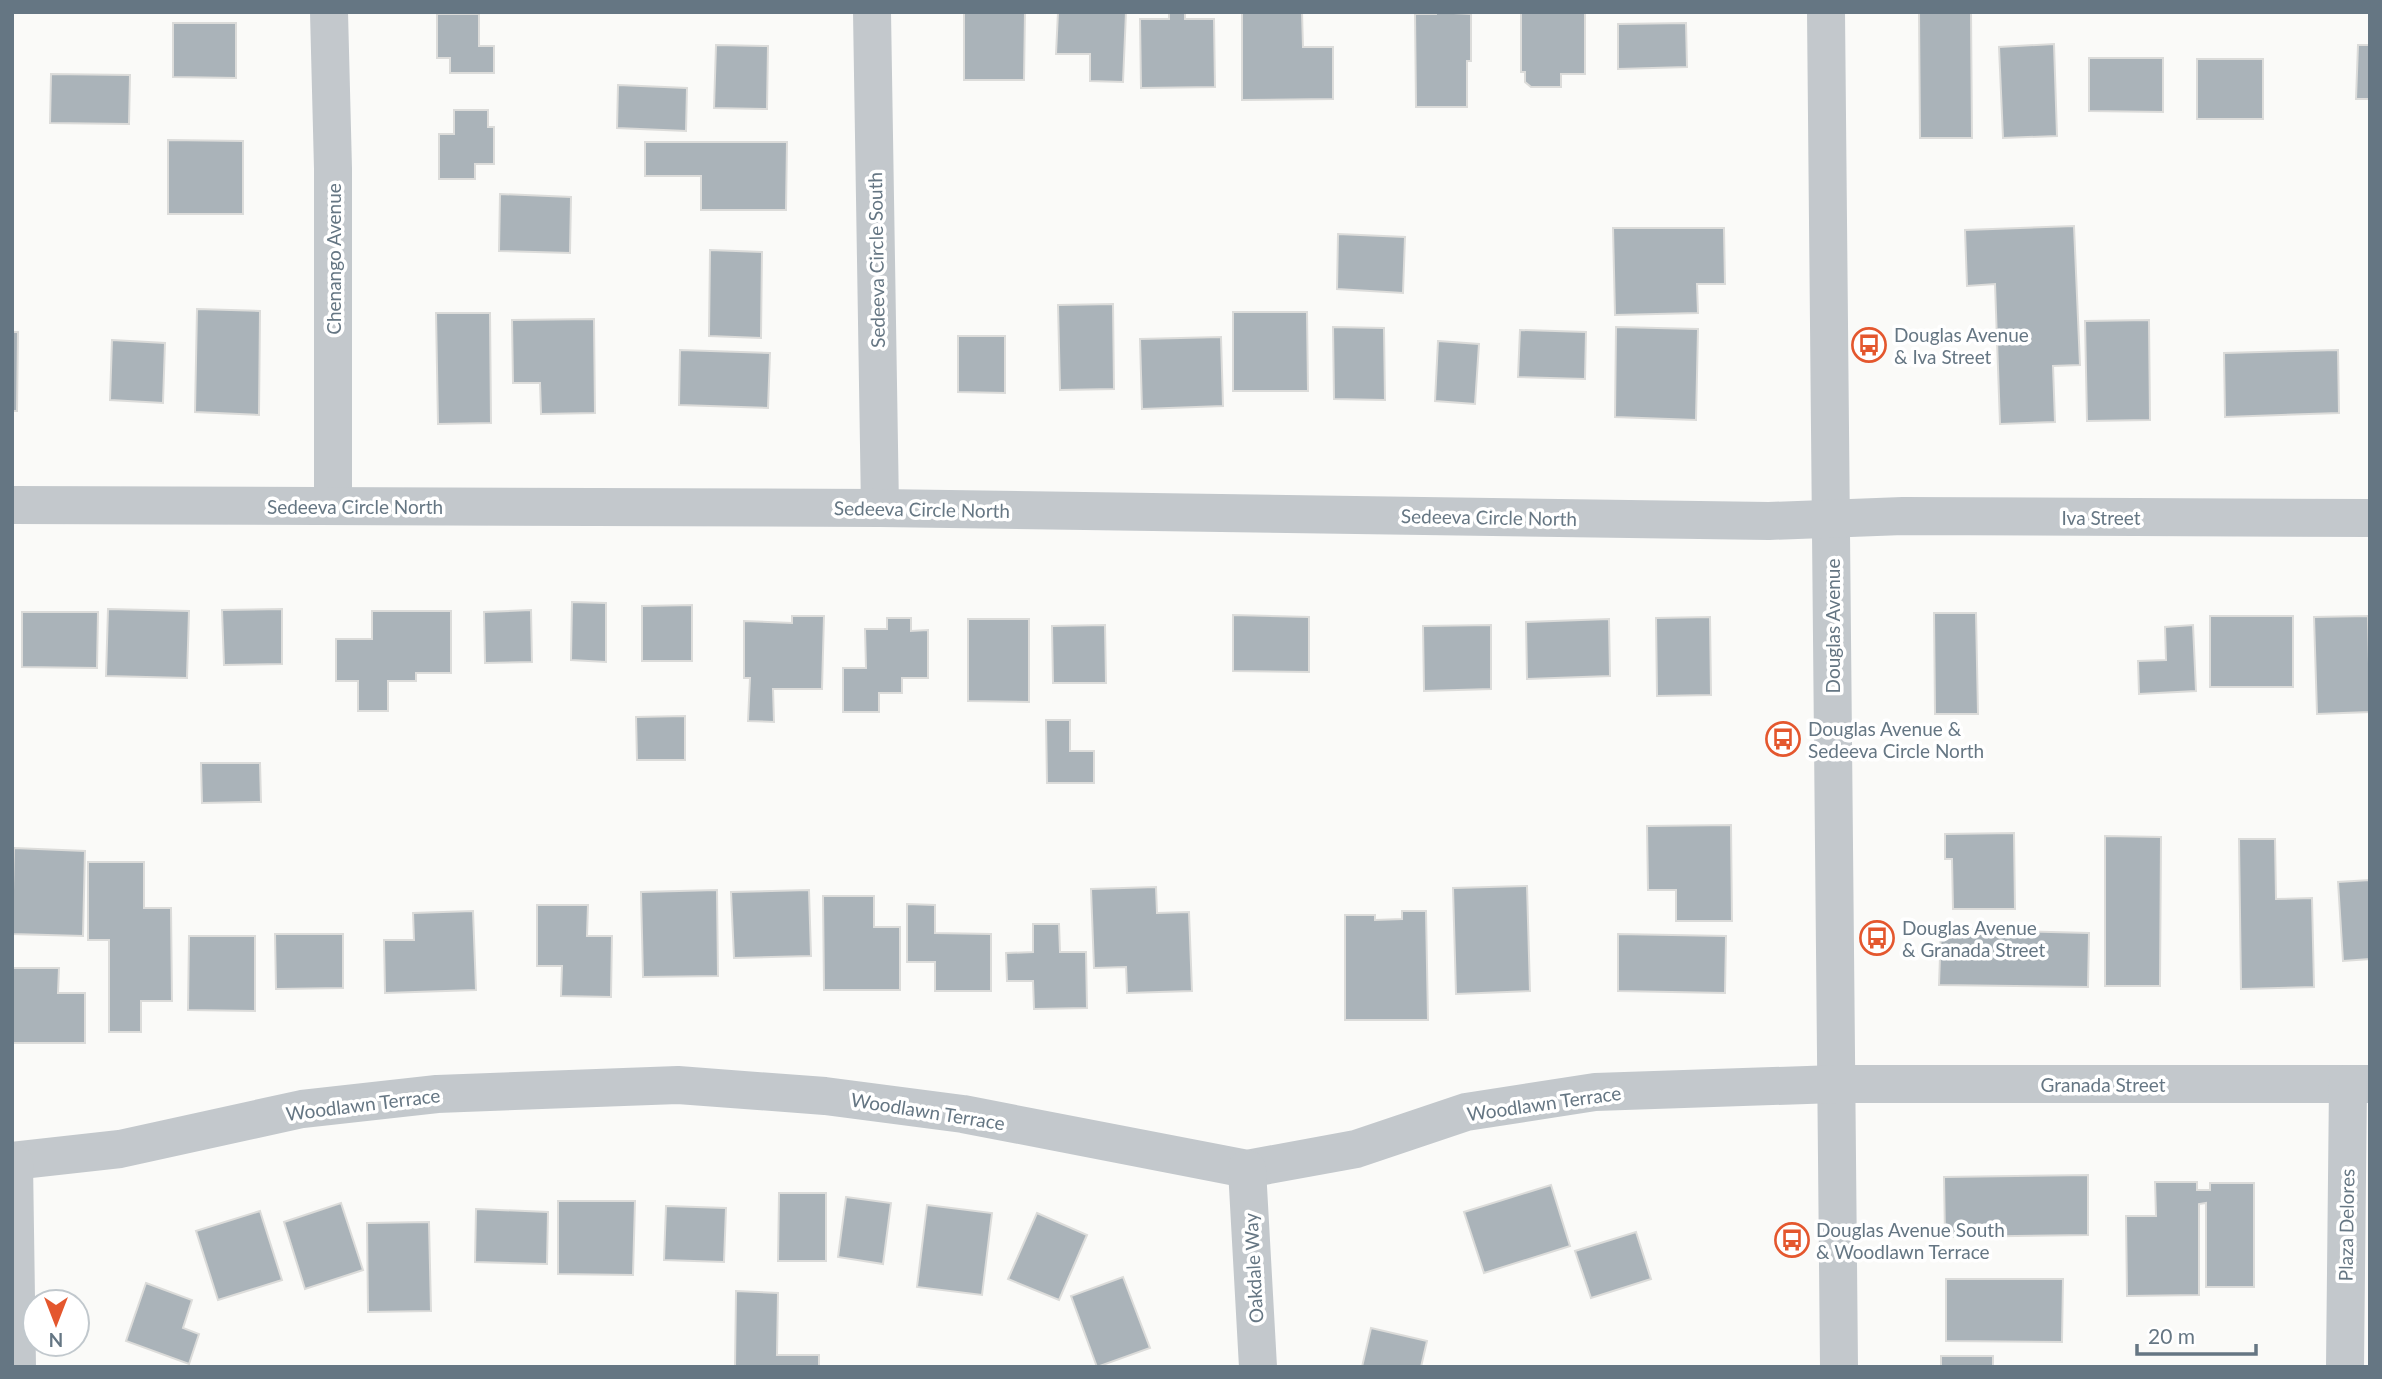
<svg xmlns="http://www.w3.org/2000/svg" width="2382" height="1379" font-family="Lato,sans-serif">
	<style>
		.building { fill: #aab3b9; stroke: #dcdcda; stroke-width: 2 }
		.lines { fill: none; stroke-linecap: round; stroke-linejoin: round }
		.minor { stroke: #c3c8cc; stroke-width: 38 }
		.labels { text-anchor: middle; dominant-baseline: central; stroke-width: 7; stroke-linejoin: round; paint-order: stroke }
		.street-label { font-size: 19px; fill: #657683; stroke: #fff }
		.poi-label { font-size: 19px; fill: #657683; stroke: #fff; text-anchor: start }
	</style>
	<rect width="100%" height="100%" fill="#fafaf8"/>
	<g class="building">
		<polygon points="964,12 1025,12 1024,80 964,80"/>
		<polygon points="1058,12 1126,12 1123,82 1090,81 1090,54 1056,54"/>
		<polygon points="1169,12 1185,12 1185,19 1214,19 1215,87 1141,88 1140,19 1169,19"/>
		<polygon points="1242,12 1302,12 1303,47 1333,47 1333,99 1242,100"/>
		<polygon points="1436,12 1471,14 1471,61 1467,61 1467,107 1416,107 1415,14 1436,14"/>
		<polygon points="1521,12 1585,12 1585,74 1561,74 1561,87 1531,87 1525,82 1525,72 1521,72"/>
		<polygon points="1919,12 1971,12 1972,138 1920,138"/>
		<polygon points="437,14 479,14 479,46 494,46 494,73 450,73 450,58 437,58"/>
		<polygon points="173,23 236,23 236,78 173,77"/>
		<polygon points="1686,23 1687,67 1618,69 1618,24"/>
		<polygon points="2054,44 2057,136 2003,138 1999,47"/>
		<polygon points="716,45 768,46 767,109 714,108"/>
		<polygon points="2358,45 2370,45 2370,99 2356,99"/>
		<polygon points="2089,58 2163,58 2163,112 2089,111"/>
		<rect x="2197" y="59" width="66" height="60"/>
		<polygon points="51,74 130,75 129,124 50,123"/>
		<polygon points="618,85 687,88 686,131 617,128"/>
		<polygon points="454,110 488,110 488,127 494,127 494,164 475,164 475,179 439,179 439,134 454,134"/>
		<polygon points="168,140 243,141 243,214 168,214"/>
		<polygon points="645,142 787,142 786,210 701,210 701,176 645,176"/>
		<polygon points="500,194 571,197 570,253 499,251"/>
		<polygon points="2074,226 2080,365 2053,366 2055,422 2000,424 1995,284 1967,286 1965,230"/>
		<polygon points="1613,228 1724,228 1725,284 1697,284 1698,313 1615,315"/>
		<polygon points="1338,234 1405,237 1403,293 1337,289"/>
		<polygon points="710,250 762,252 761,338 709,336"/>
		<polygon points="1113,304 1114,389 1060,390 1058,305"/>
		<polygon points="197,309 260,311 259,415 195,412"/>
		<polygon points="1233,312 1307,312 1308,391 1233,391"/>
		<polygon points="436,313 490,313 491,423 438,424"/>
		<polygon points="594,319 595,413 541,414 540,383 513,383 512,320"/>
		<polygon points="2149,320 2150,420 2087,421 2085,321"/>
		<polygon points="1333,327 1384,328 1385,400 1334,399"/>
		<polygon points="1616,327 1698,329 1696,420 1615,417"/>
		<polygon points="1520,330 1586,332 1585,379 1518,377"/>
		<polygon points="12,332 18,332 17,411 12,411"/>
		<polygon points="958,336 1005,336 1005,393 958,392"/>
		<polygon points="1221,337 1223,406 1142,409 1140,339"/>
		<polygon points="112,340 165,343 163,403 110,400"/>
		<polygon points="1438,341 1479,344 1475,404 1435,401"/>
		<polygon points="680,350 770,353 768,408 679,405"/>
		<polygon points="2338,350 2339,413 2225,417 2224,353"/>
		<polygon points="572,602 606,603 606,662 571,660"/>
		<polygon points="692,605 692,661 642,661 642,606"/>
		<polygon points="108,609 189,611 187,678 106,676"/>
		<polygon points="282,609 282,664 224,665 222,610"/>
		<polygon points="531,610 532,662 485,663 484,612"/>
		<polygon points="372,611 451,611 451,673 416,673 416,681 388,681 388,711 358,711 358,681 336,681 336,639 372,639"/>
		<polygon points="22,612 98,612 97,668 22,667"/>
		<polygon points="1934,613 1976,613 1978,714 1935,714"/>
		<polygon points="1233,615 1309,617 1309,672 1233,671"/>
		<polygon points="792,616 824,616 822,689 773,689 774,722 748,721 750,678 744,678 744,621 792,623"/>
		<rect x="2210" y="616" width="83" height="71"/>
		<polygon points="2368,616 2370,712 2317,714 2314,617"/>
		<polygon points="1710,617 1711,695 1657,696 1656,618"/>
		<polygon points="887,618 911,618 911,631 928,630 928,678 902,678 902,693 879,693 879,712 843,712 843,668 866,668 865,629 887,629"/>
		<polygon points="968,619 1029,619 1029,702 968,701"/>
		<polygon points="1609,619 1610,676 1527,679 1526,622"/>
		<polygon points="1105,625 1106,683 1053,683 1052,626"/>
		<polygon points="1491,625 1491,689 1424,691 1423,626"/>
		<polygon points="2193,625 2196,691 2139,694 2138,661 2166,660 2165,627"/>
		<polygon points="685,716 685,760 637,760 636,717"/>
		<polygon points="1046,720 1070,720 1070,751 1094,751 1094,783 1047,783"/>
		<polygon points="201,763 260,763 261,802 202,803"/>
		<polygon points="1731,825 1732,921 1676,921 1676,890 1648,890 1647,826"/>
		<polygon points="2014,833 2015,909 1953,909 1952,859 1945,859 1945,834"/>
		<polygon points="2105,836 2161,837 2160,986 2105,986"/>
		<polygon points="2239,839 2275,839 2276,899 2312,898 2314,987 2241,989"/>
		<polygon points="14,848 85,851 83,936 12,934"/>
		<polygon points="88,862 144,862 144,908 171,908 172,1001 141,1001 141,1032 109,1032 109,940 88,940"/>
		<polygon points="2370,880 2370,959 2343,961 2338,882"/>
		<polygon points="1527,886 1530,991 1456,994 1453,888"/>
		<polygon points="1156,887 1157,913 1189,912 1192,991 1127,993 1126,967 1094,968 1091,889"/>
		<polygon points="717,890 718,976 643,977 641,892"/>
		<polygon points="809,890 811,956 734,958 731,892"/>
		<polygon points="823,896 874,896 874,927 900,927 900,990 824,990"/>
		<polygon points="907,904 935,905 935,933 991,934 991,991 935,991 935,962 907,962"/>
		<polygon points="537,905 588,905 587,936 612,936 611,997 561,996 562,966 537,966"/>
		<polygon points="473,911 476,990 385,993 384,940 414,940 413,913"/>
		<polygon points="1402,911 1426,911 1428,1020 1345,1020 1345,915 1375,915 1375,920 1402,919"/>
		<polygon points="1033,924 1059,924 1060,952 1086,952 1087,1008 1034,1009 1033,981 1007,981 1006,953 1033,952"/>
		<polygon points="1941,929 2089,933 2088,987 1939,985"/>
		<polygon points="275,934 343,934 343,988 276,989"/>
		<polygon points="1618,934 1726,936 1725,993 1618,991"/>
		<polygon points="189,936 255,936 255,1011 188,1010"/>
		<polygon points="12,968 59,968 58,993 85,993 85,1043 12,1043"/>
		<polygon points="2088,1175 2088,1235 1945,1237 1944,1177"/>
		<polygon points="2155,1182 2197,1182 2197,1190 2210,1190 2210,1183 2254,1183 2254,1287 2206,1287 2206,1203 2199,1204 2199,1295 2127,1296 2126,1216 2156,1216"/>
		<polygon points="1551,1185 1570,1246 1484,1273 1464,1212"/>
		<polygon points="779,1193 826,1193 826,1261 778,1261"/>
		<polygon points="846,1197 891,1203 883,1264 838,1257"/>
		<polygon points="558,1201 635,1201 633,1275 558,1274"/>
		<polygon points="341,1203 363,1270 305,1289 284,1222"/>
		<polygon points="927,1205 992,1213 982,1295 917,1287"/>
		<polygon points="666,1206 726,1208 724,1262 664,1260"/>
		<polygon points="476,1209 548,1212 547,1264 475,1262"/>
		<polygon points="260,1211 282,1280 218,1300 196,1231"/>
		<polygon points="1037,1213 1087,1235 1059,1300 1008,1279"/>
		<polygon points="429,1222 431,1311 368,1312 367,1223"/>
		<polygon points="1636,1232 1651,1279 1591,1298 1575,1251"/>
		<polygon points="1123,1277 1150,1348 1097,1367 1071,1296"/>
		<polygon points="1946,1279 2063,1279 2062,1342 1946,1341"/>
		<polygon points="146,1283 192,1300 183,1328 199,1334 189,1364 126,1341"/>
		<polygon points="736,1291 778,1293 777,1355 819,1355 819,1367 735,1367"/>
		<polygon points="1371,1328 1427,1341 1421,1367 1362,1367"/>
		<rect x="1941" y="1356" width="52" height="11"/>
	</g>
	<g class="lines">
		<g class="minor">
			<polyline points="329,12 333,169 333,506"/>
			<polyline points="872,12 880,508"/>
			<polyline points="1826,12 1839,1367"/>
			<polyline points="12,505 880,508 1769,521 1903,516 2370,518"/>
			<polyline points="12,1161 120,1149 302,1109 437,1094 678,1085 825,1096 963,1114 1247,1169 1356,1149 1466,1112 1595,1092 1836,1084 2370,1084"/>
			<polyline points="14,1162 17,1367"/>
			<polyline points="1247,1169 1258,1367"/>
			<polyline points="2345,1367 2348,1084"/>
		</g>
	</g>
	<defs>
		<g id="bus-ring" transform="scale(1.75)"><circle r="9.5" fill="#fff" stroke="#e4572e" stroke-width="1.5"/><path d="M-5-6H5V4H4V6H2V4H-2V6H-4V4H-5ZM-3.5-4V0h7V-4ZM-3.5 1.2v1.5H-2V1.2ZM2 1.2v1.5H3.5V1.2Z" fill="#e4572e"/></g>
	</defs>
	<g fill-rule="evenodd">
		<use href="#bus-ring" x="1869" y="345"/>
		<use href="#bus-ring" x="1783" y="739"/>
		<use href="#bus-ring" x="1877" y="938"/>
		<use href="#bus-ring" x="1792" y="1240"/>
	</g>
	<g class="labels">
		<g class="street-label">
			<text transform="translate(333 259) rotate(-90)">Chenango Avenue</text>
			<text transform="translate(876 260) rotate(-91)">Sedeeva Circle South</text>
			<text x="355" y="506">Sedeeva Circle North</text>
			<text transform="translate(922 509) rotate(1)">Sedeeva Circle North</text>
			<text transform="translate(1489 517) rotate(1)">Sedeeva Circle North</text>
			<text x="2101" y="517">Iva Street</text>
			<text transform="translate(1832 626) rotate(-90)">Douglas Avenue</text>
			<text x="2103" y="1084">Granada Street</text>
			<text transform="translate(1544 1103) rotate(-8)">Woodlawn Terrace</text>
			<text transform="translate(363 1104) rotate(-7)">Woodlawn Terrace</text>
			<text transform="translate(928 1111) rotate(9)">Woodlawn Terrace</text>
			<text transform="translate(2346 1225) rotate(-89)">Plaza Delores</text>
			<text transform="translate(1253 1268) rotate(-93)">Oakdale Way</text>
		</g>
		<g class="poi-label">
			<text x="1894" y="334">Douglas Avenue<tspan x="1894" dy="22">&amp; Iva Street</tspan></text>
			<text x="1808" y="728">Douglas Avenue &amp;<tspan x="1808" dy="22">Sedeeva Circle North</tspan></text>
			<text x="1902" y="927">Douglas Avenue<tspan x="1902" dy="22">&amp; Granada Street</tspan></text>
			<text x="1816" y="1229">Douglas Avenue South<tspan x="1816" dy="22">&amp; Woodlawn Terrace</tspan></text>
		</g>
	</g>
	<rect width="2382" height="1379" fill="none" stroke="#657683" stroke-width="28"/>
	<g transform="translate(56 1323) rotate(180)"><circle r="33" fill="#ffffff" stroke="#c1c8cd" stroke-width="2"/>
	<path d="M0-5L12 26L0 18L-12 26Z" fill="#e4572e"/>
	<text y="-10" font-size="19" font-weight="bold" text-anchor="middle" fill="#657683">N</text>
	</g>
	<path d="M2137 1344v10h119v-10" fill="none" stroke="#657683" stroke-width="3.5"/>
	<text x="2148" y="1344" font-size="21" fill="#657683" stroke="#ffffff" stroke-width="5" paint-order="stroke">20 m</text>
</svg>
